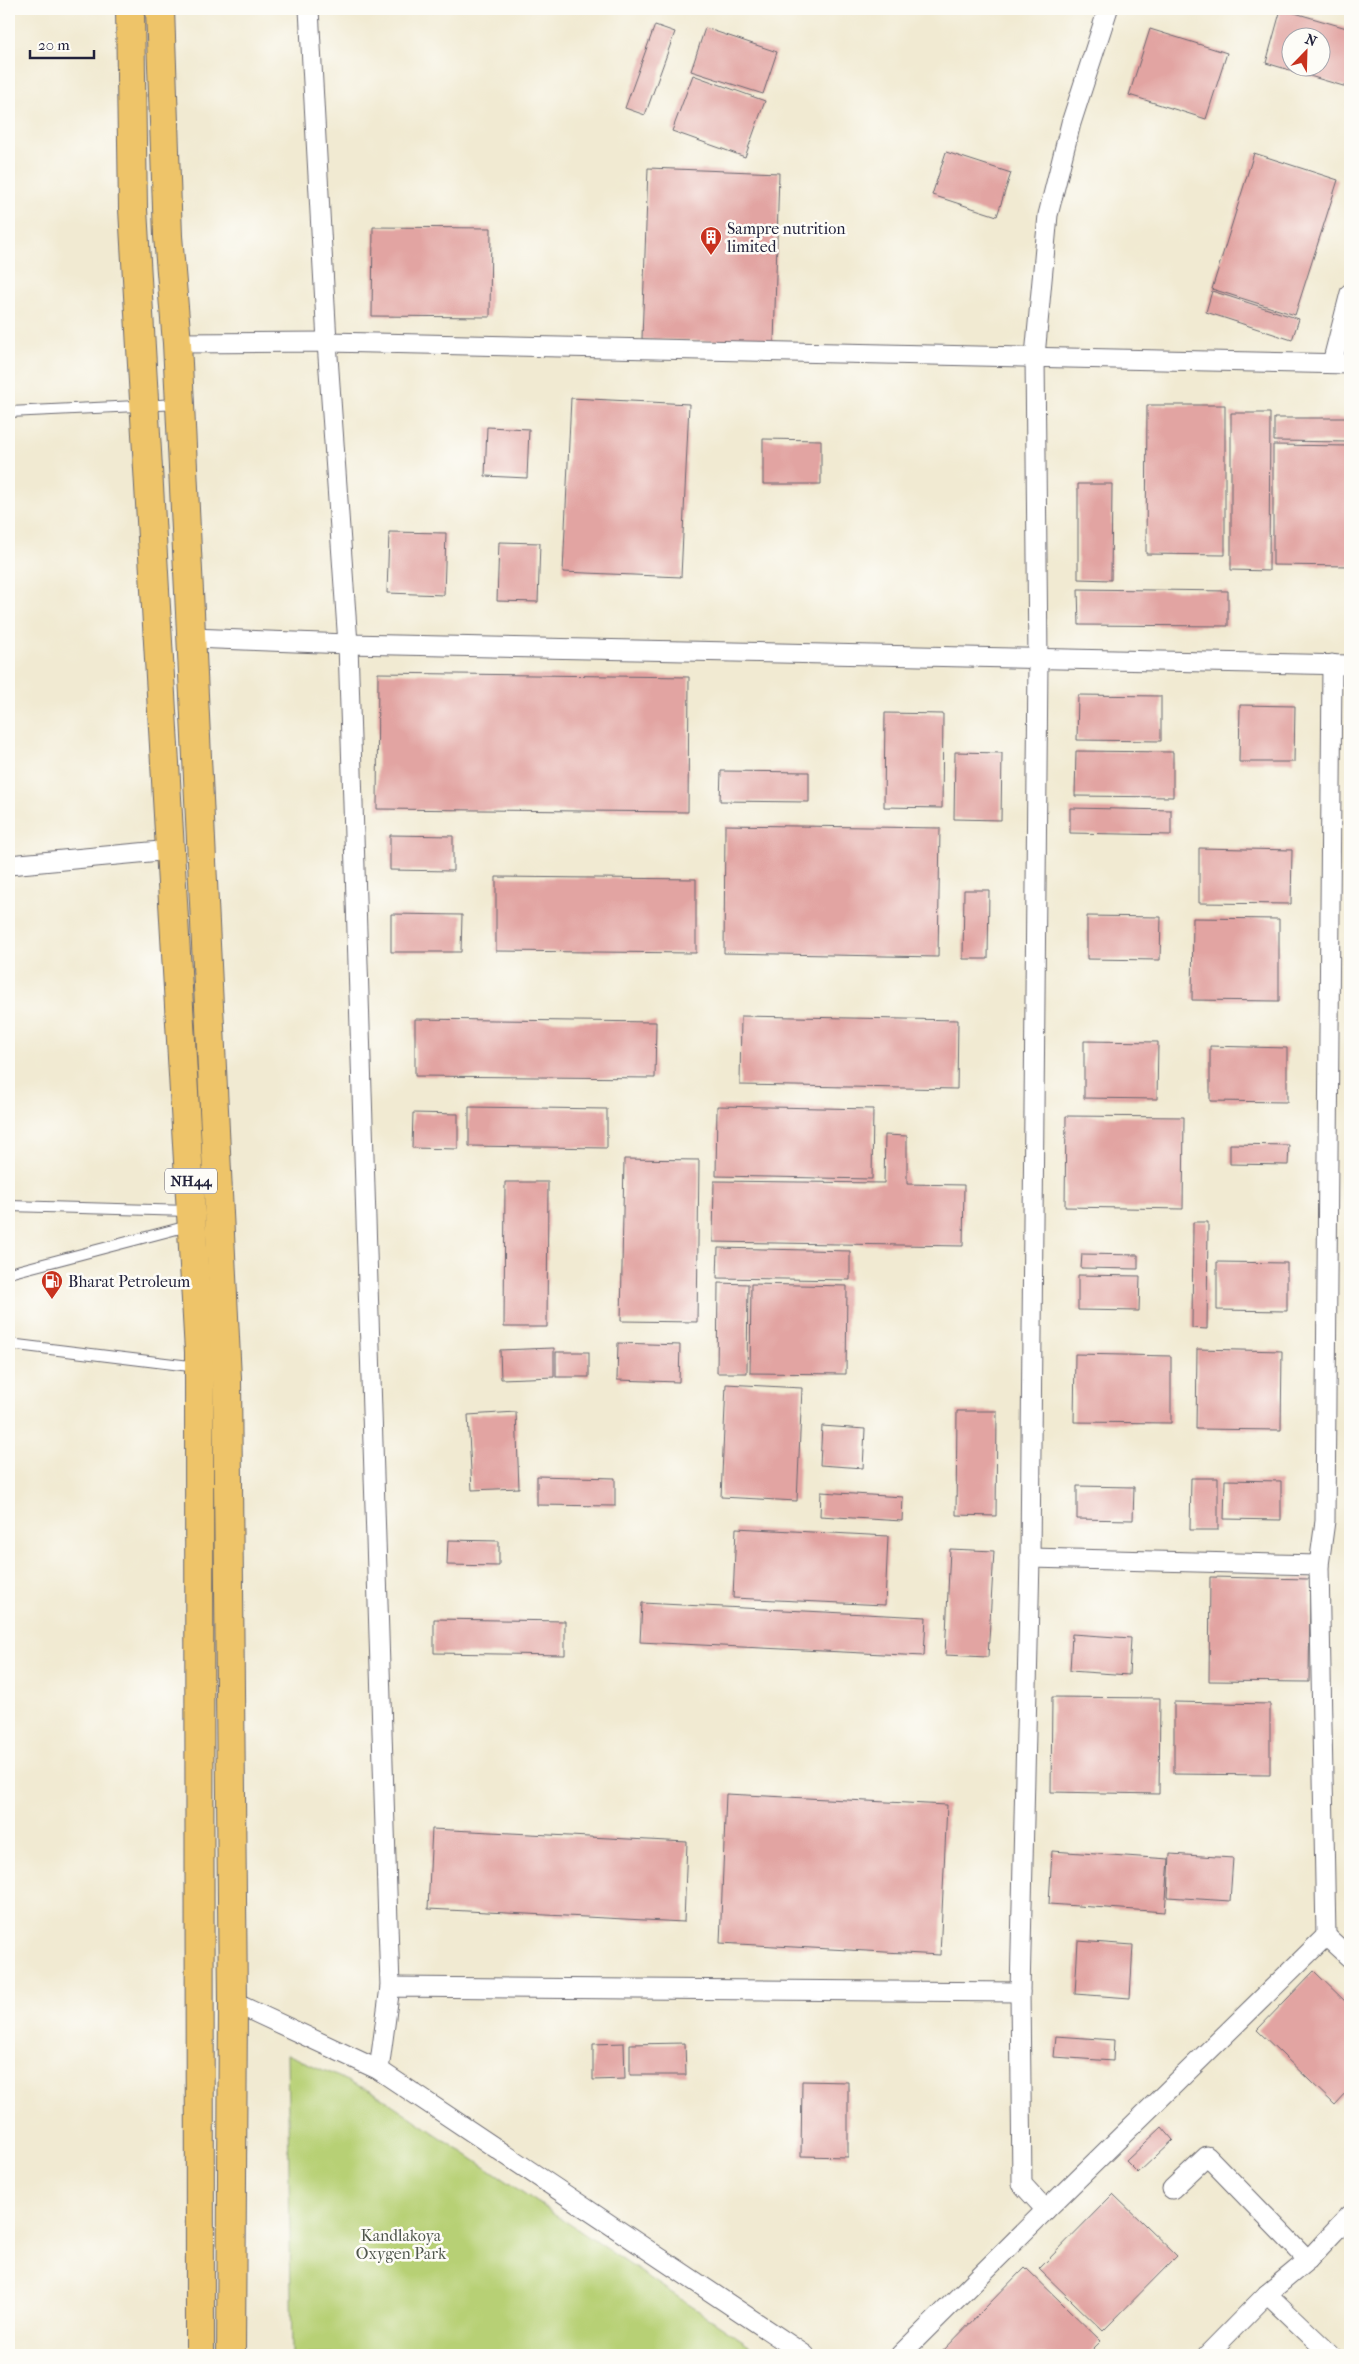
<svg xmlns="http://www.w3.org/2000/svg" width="1359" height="2364" font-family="'IM FELL French Canon',serif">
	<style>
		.green { fill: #b7d075; stroke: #6c7958 }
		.building { fill: #e2a4a2; fill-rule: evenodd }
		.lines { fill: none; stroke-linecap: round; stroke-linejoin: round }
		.lane-casing { stroke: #6a6870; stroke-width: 12 }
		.street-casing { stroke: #6a6870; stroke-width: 21 }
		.highway-casing { stroke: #6a6870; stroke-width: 30 }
		.lane { stroke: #fff; stroke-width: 10 }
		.street { stroke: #fff; stroke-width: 19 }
		.highway { stroke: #eec469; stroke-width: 28 }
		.labels { text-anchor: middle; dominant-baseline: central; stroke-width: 5; stroke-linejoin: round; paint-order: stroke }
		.shield { fill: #fdfcf7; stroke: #646373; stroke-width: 1 }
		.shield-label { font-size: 15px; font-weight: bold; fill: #22223b }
		.poi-label { font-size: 16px; fill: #22223b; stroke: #fdfcf7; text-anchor: start }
		.park-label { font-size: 16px; fill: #4f564c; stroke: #fdfcf7 }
	</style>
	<rect width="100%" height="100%" fill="#fdfcf7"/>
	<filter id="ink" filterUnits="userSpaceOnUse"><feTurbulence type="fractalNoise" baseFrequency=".02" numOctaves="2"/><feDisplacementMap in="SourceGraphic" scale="10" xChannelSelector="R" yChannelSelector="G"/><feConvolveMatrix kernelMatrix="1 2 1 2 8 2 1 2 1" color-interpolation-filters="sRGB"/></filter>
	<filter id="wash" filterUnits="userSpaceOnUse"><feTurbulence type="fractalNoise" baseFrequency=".0096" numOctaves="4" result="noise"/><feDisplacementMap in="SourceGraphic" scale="20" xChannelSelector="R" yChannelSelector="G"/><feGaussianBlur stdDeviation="1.12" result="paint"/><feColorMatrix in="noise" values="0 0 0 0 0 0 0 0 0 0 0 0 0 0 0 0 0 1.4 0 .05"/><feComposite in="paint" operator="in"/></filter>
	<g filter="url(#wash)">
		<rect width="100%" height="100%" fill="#f1ead2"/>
		<polygon class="green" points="287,2054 375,2093 764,2355 292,2355"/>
		<g id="blocks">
			<g class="building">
				<path d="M1281,9L1350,29V88L1266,63ZM1292,38H1322V68H1292Z"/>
				<polygon points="655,25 675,32 645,115 625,108"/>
				<polygon points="705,28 777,52 763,94 691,71"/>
				<polygon points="1150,29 1227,53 1206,119 1129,95"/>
				<polygon points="693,75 765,101 745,157 672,131"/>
				<polygon points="946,152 1011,173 997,216 932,195"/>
				<polygon points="1254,153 1338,180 1295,315 1212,289"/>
				<polygon points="648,168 779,173 774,343 642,339"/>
				<polygon points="373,227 491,228 490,317 372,316"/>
				<polygon points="1212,291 1299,319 1292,340 1206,312"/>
				<polygon points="571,398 689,404 681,577 563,572"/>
				<polygon points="1147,405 1225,405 1225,555 1146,554"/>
				<polygon points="1231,413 1270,413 1269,571 1231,570"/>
				<polygon points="1274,418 1350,418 1350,442 1274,441"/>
				<polygon points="487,427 529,429 527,478 485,476"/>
				<polygon points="763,439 821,440 821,484 763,484"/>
				<polygon points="1273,445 1350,446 1350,566 1273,565"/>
				<polygon points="1078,484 1112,484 1111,580 1078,579"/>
				<polygon points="389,532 446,533 444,595 387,593"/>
				<polygon points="499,542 540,543 538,602 497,601"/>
				<polygon points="1078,589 1228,591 1228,626 1079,625"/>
				<polygon points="378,673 689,677 688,812 377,809"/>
				<polygon points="1078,695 1161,696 1161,741 1077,740"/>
				<polygon points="1240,705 1295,706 1294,762 1239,762"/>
				<polygon points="885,713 943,714 942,808 884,807"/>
				<polygon points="1076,751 1173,752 1173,797 1075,796"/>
				<polygon points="955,752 1002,753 1001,820 954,819"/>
				<polygon points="721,771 809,772 809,802 720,801"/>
				<polygon points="1070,808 1171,810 1171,835 1070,833"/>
				<polygon points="725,825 940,828 938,957 724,953"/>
				<polygon points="390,835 453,836 453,871 390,870"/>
				<polygon points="1199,848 1292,850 1291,904 1199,903"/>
				<polygon points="496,877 696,879 696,953 496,951"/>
				<polygon points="964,890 989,890 988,959 963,959"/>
				<polygon points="391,914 462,915 461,952 391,952"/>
				<polygon points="1087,916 1161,917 1160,960 1087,959"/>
				<polygon points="1193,918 1279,919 1279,1001 1192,1000"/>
				<polygon points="741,1016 958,1020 957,1089 740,1085"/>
				<polygon points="415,1019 656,1022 655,1078 415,1076"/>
				<polygon points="1084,1041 1158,1042 1157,1099 1084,1098"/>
				<polygon points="1210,1046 1287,1048 1287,1102 1210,1101"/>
				<polygon points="717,1106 873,1109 872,1179 716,1176"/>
				<polygon points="469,1107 607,1109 607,1148 469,1146"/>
				<polygon points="413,1113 458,1114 458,1149 412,1148"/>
				<polygon points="1066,1116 1184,1117 1183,1209 1065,1207"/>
				<polygon points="885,1135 907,1136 907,1184 964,1185 963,1246 713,1242 714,1181 884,1183"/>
				<polygon points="1230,1144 1289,1145 1288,1165 1230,1164"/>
				<polygon points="624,1159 699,1160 697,1322 621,1321"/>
				<polygon points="505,1182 548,1182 547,1327 504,1327"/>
				<polygon points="1193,1222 1208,1222 1207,1329 1192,1328"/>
				<polygon points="718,1248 850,1251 850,1280 717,1278"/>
				<polygon points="1082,1254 1138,1255 1138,1269 1081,1268"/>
				<polygon points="1217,1262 1287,1263 1287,1311 1217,1310"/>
				<polygon points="1078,1275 1140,1276 1139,1311 1078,1310"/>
				<polygon points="718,1283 748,1284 747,1373 717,1373"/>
				<polygon points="751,1284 847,1286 846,1374 750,1373"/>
				<polygon points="618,1343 680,1345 679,1382 617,1380"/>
				<polygon points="554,1348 554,1377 501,1379 500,1350"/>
				<polygon points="1197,1349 1282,1351 1281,1430 1196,1429"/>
				<rect x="556" y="1352" width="33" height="25"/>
				<polygon points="1075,1354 1171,1356 1171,1423 1074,1422"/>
				<polygon points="726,1384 802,1388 797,1501 721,1497"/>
				<polygon points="957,1411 997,1411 996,1516 956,1515"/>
				<polygon points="516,1412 519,1488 472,1490 468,1415"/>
				<polygon points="822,1426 865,1429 863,1468 820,1465"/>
				<polygon points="537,1476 615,1478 615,1506 537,1505"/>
				<polygon points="1191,1478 1218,1478 1218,1530 1190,1530"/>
				<polygon points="1225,1480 1281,1481 1281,1520 1224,1519"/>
				<polygon points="1077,1486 1134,1487 1133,1520 1077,1519"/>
				<polygon points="821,1492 903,1497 902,1521 820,1516"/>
				<polygon points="736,1528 888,1536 885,1605 733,1598"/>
				<polygon points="448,1540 499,1541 499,1566 447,1565"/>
				<polygon points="950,1549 994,1551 988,1657 945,1655"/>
				<polygon points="1210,1577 1310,1579 1309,1682 1209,1681"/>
				<polygon points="642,1603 926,1617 924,1656 640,1642"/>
				<polygon points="434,1619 565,1621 565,1655 434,1653"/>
				<polygon points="1072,1634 1131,1638 1129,1675 1070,1671"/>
				<polygon points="1052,1697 1160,1698 1159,1794 1051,1792"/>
				<polygon points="1174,1702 1270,1704 1270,1775 1174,1774"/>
				<polygon points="726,1794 947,1805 940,1955 720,1943"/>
				<polygon points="432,1829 687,1842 684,1922 428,1909"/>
				<polygon points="1052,1851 1169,1859 1165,1912 1049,1904"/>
				<polygon points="1170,1854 1233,1858 1230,1901 1168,1897"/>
				<polygon points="1078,1941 1133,1945 1130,1998 1075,1994"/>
				<polygon points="1314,1971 1350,2006 1350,2093 1348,2091 1335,2105 1257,2030"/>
				<polygon points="1056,2036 1114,2040 1113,2061 1054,2057"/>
				<polygon points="624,2043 625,2079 593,2080 593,2044"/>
				<polygon points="685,2043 686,2075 630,2075 630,2044"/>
				<polygon points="802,2081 848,2082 848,2157 801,2156"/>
				<polygon points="1162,2127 1173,2140 1138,2173 1126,2161"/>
				<polygon points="1113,2194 1177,2256 1103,2331 1039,2269"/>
				<polygon points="1025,2267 1101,2341 1087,2355 939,2355"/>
			</g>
		</g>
	</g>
	<g filter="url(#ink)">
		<use href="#blocks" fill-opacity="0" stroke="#6a6870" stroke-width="1"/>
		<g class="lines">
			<g class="lane-casing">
				<g id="lane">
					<polyline points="9,412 180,404"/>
					<polyline points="9,1206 189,1211"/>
					<polyline points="9,1273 192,1225"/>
					<polyline points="9,1344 198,1367"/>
				</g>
			</g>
			<g class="street-casing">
				<g id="street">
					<polyline points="309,9 327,342 348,644 390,1987"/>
					<polyline points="177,343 327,342 1350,364"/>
					<polyline points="1332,363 1350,293"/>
					<polyline points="192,638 348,644 1350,665"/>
					<polyline points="9,865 171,850"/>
					<polyline points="1030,1558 1319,1565 1325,1521 1332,664"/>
					<polyline points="1319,1565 1326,1936"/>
					<polyline points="233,2002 379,2070 805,2355"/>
					<polyline points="379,2070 390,1987 1020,1992"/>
					<polyline points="1172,2189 1207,2156 1308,2260"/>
					<polyline points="1046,2210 1326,1936 1350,1958"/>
					<polyline points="1267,2294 1331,2355"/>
					<polyline points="900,2355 1046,2210 1022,2184 1020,1992 1030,1558 1038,660 1035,356 1048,215 1071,123 1108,9"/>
					<polyline points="1207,2355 1267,2294 1308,2260 1350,2215"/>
				</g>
			</g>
			<g class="highway-casing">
				<g id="highway">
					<polyline points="130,9 133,209 199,1352 200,2355"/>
					<polyline points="160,9 168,236 177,343 227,1379 233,2002 231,2355"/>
				</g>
			</g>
			<use href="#lane" class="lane"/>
			<use href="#street" class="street"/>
			<use href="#highway" class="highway"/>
		</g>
	</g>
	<defs>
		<g id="building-pin" transform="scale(1.125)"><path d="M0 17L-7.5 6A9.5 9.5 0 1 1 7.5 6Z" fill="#c8321e" stroke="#fdfcf7"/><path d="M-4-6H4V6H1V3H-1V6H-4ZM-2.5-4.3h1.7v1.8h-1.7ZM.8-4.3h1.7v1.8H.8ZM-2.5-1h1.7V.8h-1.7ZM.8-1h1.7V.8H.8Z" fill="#fff"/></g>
		<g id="fuel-pin" transform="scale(1.125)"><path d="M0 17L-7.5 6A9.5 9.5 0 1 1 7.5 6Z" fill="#c8321e" stroke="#fdfcf7"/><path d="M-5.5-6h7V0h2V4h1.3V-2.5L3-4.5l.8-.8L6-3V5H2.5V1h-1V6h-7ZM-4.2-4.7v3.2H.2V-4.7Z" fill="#fff"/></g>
	</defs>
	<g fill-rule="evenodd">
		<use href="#building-pin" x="711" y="237"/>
		<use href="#fuel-pin" x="52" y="1281"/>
	</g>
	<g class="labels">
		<rect class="shield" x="165" y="1168.5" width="52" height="25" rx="4"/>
		<g class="shield-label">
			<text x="191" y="1181">NH44</text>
		</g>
		<g class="poi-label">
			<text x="727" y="228">Sampre nutrition<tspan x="727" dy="18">limited</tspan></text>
			<text x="68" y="1281">Bharat Petroleum</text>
		</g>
		<g class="park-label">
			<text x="401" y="2235">Kandlakoya<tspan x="401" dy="18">Oxygen Park</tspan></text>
		</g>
	</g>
	<rect width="1359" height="2364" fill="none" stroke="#fdfcf7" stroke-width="30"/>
	<g transform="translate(1306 52) rotate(23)"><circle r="24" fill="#fdfcf7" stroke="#a5a5ac"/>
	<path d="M0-4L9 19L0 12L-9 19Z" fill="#c8321e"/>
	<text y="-8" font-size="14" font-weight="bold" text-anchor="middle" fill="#22223b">N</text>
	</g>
	<path d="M30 50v8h64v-8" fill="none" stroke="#22223b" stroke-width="2.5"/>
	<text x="38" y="50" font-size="15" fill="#22223b" stroke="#fdfcf7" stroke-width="4" paint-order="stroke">20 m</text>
</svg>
